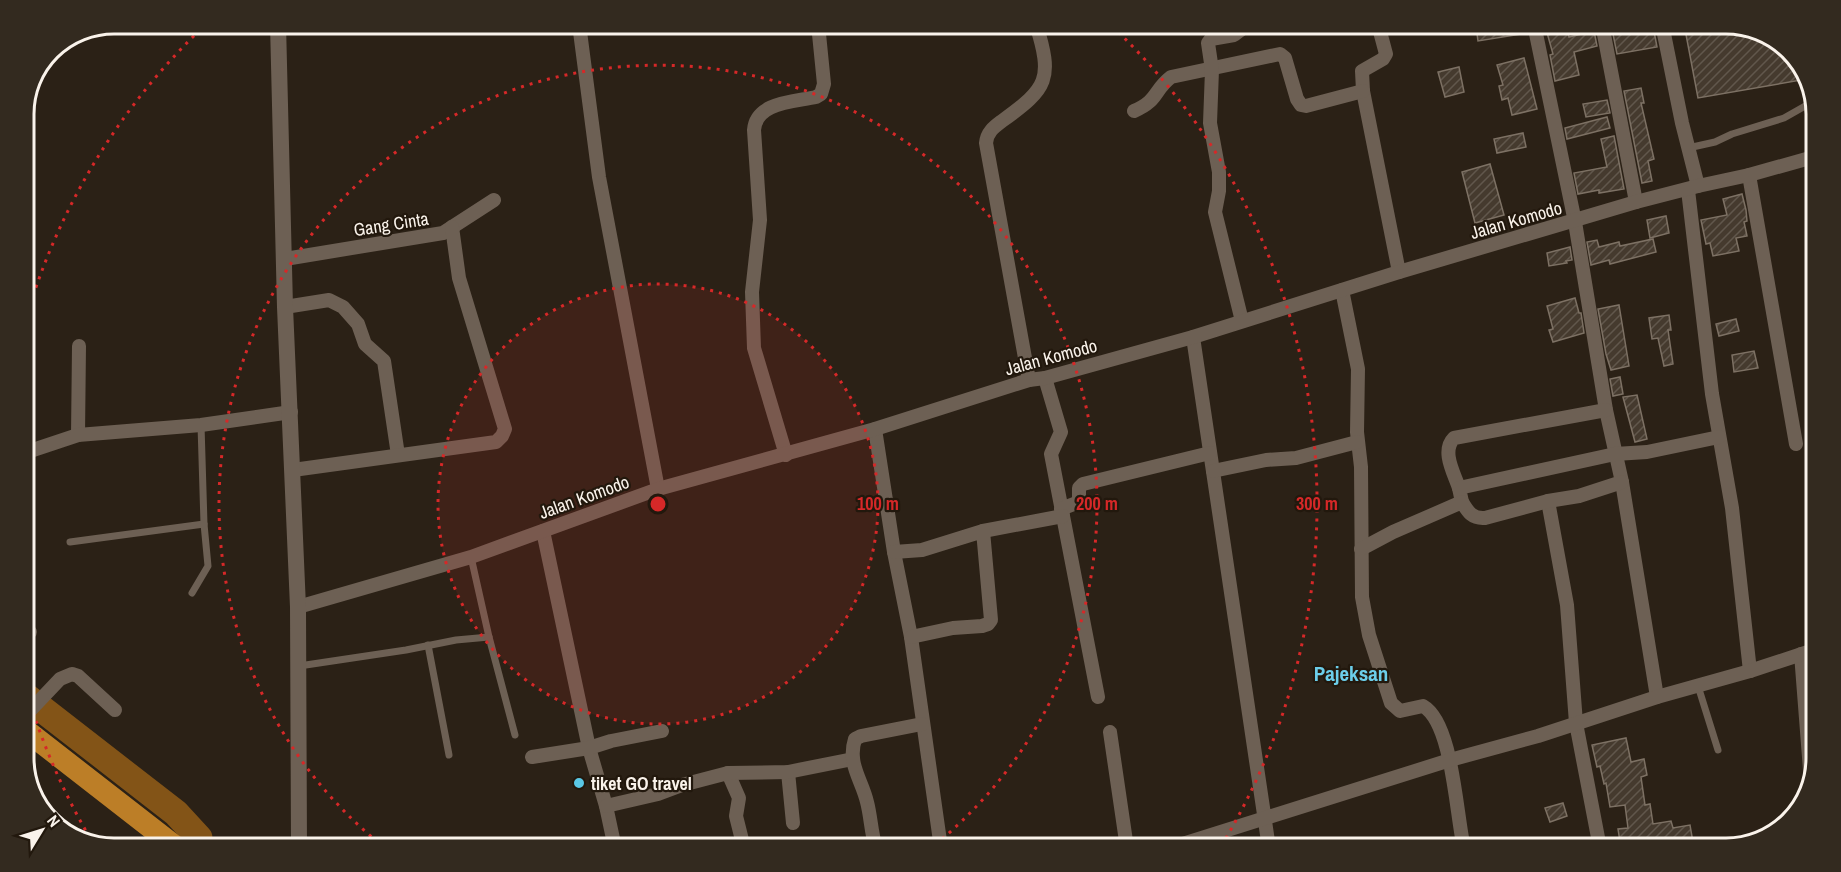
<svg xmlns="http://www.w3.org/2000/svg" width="1841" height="872" font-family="'Archivo Narrow',sans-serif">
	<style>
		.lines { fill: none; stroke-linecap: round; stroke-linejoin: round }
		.river { stroke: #835417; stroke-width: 27 }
		.building { fill: url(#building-hatch); stroke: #7d7164; stroke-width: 1.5 }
		.service { stroke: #6d6054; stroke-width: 7 }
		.minor { stroke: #6d6054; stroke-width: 14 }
		.tertiary { stroke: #6d6054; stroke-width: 16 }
		.trunk { stroke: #bc7e27; stroke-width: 22 }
		.ring { fill: none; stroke: #d62828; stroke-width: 3; stroke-dasharray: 3 6 }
		.poi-dot { fill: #5ac8e6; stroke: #22180d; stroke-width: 2 }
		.labels { text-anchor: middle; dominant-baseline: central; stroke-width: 4.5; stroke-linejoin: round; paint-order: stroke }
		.street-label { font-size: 18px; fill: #faf3eb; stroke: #22180d }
		.poi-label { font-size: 18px; font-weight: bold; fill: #faf3eb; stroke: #22180d; text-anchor: start }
		.quarter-label { font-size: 21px; font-weight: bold; fill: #6cceea; stroke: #22180d }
		.rim { fill: none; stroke: #faf3eb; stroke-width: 3 }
		.centre { fill: #d62828; stroke: #22180d; stroke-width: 3 }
		.ring-label { font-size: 18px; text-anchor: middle; font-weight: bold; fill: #d62828; stroke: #22180d; stroke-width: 4.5; stroke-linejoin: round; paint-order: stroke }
	</style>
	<defs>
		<pattern id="building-hatch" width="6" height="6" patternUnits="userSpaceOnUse" patternTransform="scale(1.5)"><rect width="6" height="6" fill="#453a2e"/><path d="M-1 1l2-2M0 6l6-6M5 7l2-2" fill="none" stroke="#61574c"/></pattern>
	</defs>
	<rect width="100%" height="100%" fill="#2b2116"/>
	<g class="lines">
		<polyline class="river" points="24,695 176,813 199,838 199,848"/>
	</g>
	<g class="building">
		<polygon points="1490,24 1525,24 1527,33 1478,41 1476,26"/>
		<polygon points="1566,24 1569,37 1594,31 1597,46 1574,52 1579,75 1555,81 1550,55 1553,54 1546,29"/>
		<polygon points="1611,24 1634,24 1635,30 1653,26 1657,47 1617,54"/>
		<polygon points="1684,24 1726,24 1766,33 1802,64 1807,79 1698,98"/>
		<polygon points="1524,58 1537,109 1512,115 1508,98 1502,100 1499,86 1503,85 1497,65"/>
		<polygon points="1459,67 1464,92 1445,97 1438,72"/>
		<polygon points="1641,88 1644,103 1641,103 1654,159 1648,161 1652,181 1642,183 1624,91"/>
		<polygon points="1607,100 1610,113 1586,117 1583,104"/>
		<polygon points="1607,117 1610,128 1567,139 1565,128"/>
		<polygon points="1523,133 1526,147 1497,153 1494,139"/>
		<polygon points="1614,136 1624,189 1599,193 1599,190 1578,194 1574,173 1607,167 1601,139"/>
		<polygon points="1490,164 1504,215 1475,223 1462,172"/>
		<polygon points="1742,194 1746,210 1747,221 1744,222 1747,236 1736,238 1739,251 1713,256 1710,243 1706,244 1701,220 1727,215 1723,199"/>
		<polygon points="1666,216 1669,233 1650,238 1647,220"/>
		<polygon points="1653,239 1656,252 1610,264 1609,260 1591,265 1587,242 1597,240 1599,247 1619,242 1620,246"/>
		<polygon points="1570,247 1572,260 1566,261 1567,263 1549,266 1547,253"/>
		<polygon points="1575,298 1579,313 1581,313 1584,333 1553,342 1549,330 1553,329 1547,306"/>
		<polygon points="1619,305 1629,366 1611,370 1606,354 1598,309"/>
		<polygon points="1669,315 1671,330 1668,330 1673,364 1664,366 1658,338 1652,339 1649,318"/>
		<polygon points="1736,319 1739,331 1719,336 1716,324"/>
		<polygon points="1754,351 1758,368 1734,372 1732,355"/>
		<polygon points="1620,377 1623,394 1613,396 1610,379"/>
		<polygon points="1637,395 1647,439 1635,442 1623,397"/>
		<polygon points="1626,738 1631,762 1644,759 1647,775 1641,777 1645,805 1650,804 1653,824 1671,821 1673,828 1690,825 1694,848 1621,848 1618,829 1628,828 1625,805 1610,807 1606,783 1604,784 1600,766 1597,767 1592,745"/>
		<polygon points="1563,803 1567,816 1550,822 1545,808"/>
	</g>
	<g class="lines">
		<g class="service">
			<polyline points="1688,148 1715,142 1732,134 1784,118 1814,101"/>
			<polyline points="1809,159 1817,198"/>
			<polyline points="1817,281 1812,282 1817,313"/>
			<polyline points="70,542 204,524"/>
			<polyline points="471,557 489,637 515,735"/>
			<polyline points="192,593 208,566 204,524 201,425"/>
			<polyline points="428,645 449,755"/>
			<polyline points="299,666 406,650 456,640 489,637"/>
			<polyline points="1698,686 1718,750"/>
		</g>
		<g class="minor">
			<polyline points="579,24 599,177 658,489"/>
			<polyline points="1378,24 1386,54 1383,59 1362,71 1363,91 1399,272"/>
			<polyline points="1534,24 1575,222 1606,410 1622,482 1657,697"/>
			<polyline points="1602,24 1636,202"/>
			<polyline points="1662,24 1682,123 1698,186"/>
			<path d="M1134,111C1159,100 1153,91 1171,77L1280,54L1285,58L1297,99L1301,105L1306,106L1363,91"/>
			<polyline points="1749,175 1796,444"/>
			<polyline points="1688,190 1712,394 1732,508 1750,671"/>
			<polyline points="285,259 443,233 494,200"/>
			<path d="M1342,290L1358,369L1357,432L1361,467L1362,597L1369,635L1391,703L1400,711L1423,706C1453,723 1456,815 1464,848"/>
			<polyline points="285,307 329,300 343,307 358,324 365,344 384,361 398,455"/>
			<polyline points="1242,321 1215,212 1219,191 1219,172 1210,123 1212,70 1208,43 1211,39 1234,35 1246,26 1254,24"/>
			<polyline points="1193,337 1269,848"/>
			<polyline points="1045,378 1061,432 1051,454 1098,697"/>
			<path d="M1029,380L986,143C987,132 994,127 1002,121C1048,88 1053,79 1036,24"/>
			<polyline points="875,429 894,552 911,637 941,848"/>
			<polyline points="78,435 79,346"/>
			<polyline points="24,453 78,435 201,425 291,412"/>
			<path d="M786,455L754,348L752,292L760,220L754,130C756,102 794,102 816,97L821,94L824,84L818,24"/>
			<polyline points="293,470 496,442 502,436 505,429 459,278 452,227"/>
			<polyline points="1213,471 1266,460 1296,458 1357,442"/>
			<path d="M1459,488C1454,473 1441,451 1454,438L1606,410"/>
			<polyline points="1548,501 1567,605 1576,723 1600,848"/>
			<polyline points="1462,502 1459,488 1615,454 1647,452 1719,437"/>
			<polyline points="1061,509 1079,502 1079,488 1083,484 1210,453"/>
			<polyline points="543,531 589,748 606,806 615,848"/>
			<polyline points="983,531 1063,516"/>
			<path d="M1361,549L1393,532L1462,502C1468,512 1472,519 1485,518L1548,501L1579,496L1622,482"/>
			<polyline points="894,552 922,550 983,531 991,620 988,624 982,626 953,628 911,637"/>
			<polyline points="298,607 471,557 658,489 875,429 1029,380 1045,378 1193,337 1399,272 1636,202 1698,186 1749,175 1817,156"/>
			<polyline points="24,634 30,632"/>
			<polyline points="1801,654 1811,783"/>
			<polyline points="24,717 60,679 72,674 78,676 115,710"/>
			<polyline points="1110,732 1127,848"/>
			<polyline points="532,757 589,748 611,741 662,731"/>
			<polyline points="788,772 793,823"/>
			<polyline points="728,773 739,798 736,816 744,848"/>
			<polyline points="606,806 658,794 682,785 728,773 788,772 853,759"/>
			<path d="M876,848C871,833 871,817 867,802C862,780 847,764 855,739L861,736L922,724"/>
			<polyline points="1170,848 1450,760 1538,736 1657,697 1750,671 1817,649"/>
		</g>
		<polyline class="tertiary" points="278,24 285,307 298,607 299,848"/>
		<polyline class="trunk" points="24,729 177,848"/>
	</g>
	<circle cx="658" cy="504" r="220" fill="#d62828" fill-opacity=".12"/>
	<g class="ring">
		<circle cx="658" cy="504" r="220"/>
		<path d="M385 848A439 439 0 1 1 931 848"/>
		<path d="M90 838A659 659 0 0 1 25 686M25 322A659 659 0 0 1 204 26M1112 26A659 659 0 0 1 1223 843"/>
	</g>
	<circle class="poi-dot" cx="579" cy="783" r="6"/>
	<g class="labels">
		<g class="street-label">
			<text transform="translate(1516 220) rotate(-16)">Jalan Komodo</text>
			<text transform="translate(391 224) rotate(-9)">Gang Cinta</text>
			<text transform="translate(1051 357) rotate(-15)">Jalan Komodo</text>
			<text transform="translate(584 497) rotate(-20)">Jalan Komodo</text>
		</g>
		<g class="poi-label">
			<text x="591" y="783">tiket GO travel</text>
		</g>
		<g class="quarter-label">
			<text x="1351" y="673">Pajeksan</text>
		</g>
	</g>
	<path d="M0 0H1841V872H0ZM114 34H1726A80 80 0 0 1 1806 114V758A80 80 0 0 1 1726 838H114A80 80 0 0 1 34 758V114A80 80 0 0 1 114 34Z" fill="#332a1f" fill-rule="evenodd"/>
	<path class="rim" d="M114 34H1726A80 80 0 0 1 1806 114V758A80 80 0 0 1 1726 838H114A80 80 0 0 1 34 758V114A80 80 0 0 1 114 34Z"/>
	<circle cx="658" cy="504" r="9" class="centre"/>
	<g class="ring-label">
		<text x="878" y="510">100 m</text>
		<text x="1097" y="510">200 m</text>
		<text x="1317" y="510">300 m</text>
	</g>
	<g transform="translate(42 830) rotate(52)" stroke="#22180d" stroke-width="4.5" paint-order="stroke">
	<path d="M0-4.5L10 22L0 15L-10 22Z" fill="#faf3eb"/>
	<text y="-9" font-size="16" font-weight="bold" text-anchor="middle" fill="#faf3eb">N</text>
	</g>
</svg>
